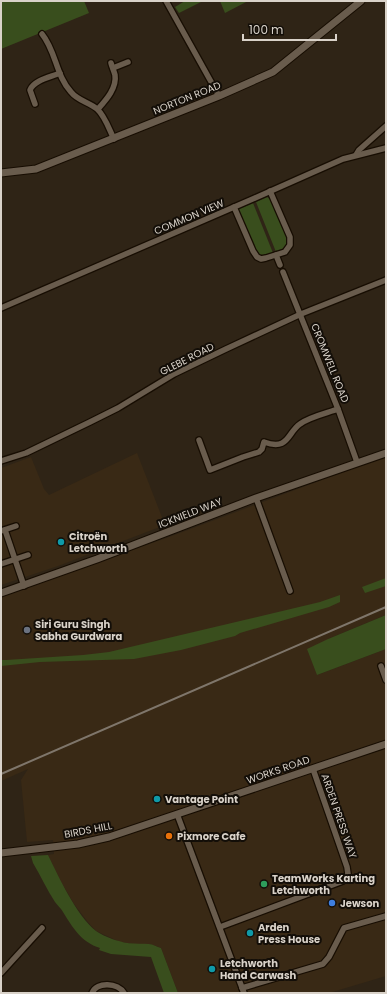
<svg xmlns="http://www.w3.org/2000/svg" width="387" height="994" font-family="Poppins,sans-serif">
	<style>
		.built { fill: #392915 }
		.green { fill: #394e1d }
		.lines { fill: none; stroke-linecap: round; stroke-linejoin: round }
		.minor-casing { stroke: #170d02; stroke-width: 8 }
		.tertiary-casing { stroke: #170d02; stroke-width: 9 }
		.minor { stroke: #695c4d; stroke-width: 5.5 }
		.tertiary { stroke: #695c4d; stroke-width: 7 }
		.rail { stroke: #7f766b; stroke-width: 2 }
		.culture-dot { fill: #0f9aa8; stroke: #130e08; stroke-width: 1.5 }
		.worship-dot { fill: #6b7280; stroke: #130e08; stroke-width: 1.5 }
		.food-dot { fill: #e8710a; stroke: #130e08; stroke-width: 1.5 }
		.leisure-dot { fill: #2e9e5b; stroke: #130e08; stroke-width: 1.5 }
		.shop-dot { fill: #3f7fe0; stroke: #130e08; stroke-width: 1.5 }
		.labels { text-anchor: middle; dominant-baseline: central; stroke-width: 4; stroke-linejoin: round; paint-order: stroke }
		.street-label { font-size: 10px; fill: #d9d2c9; stroke: #130e08 }
		.poi-label { font-size: 10px; font-weight: bold; fill: #d9d2c9; stroke: #130e08; text-anchor: start }
	</style>
	<rect width="100%" height="100%" fill="#2f2416"/>
	<g class="built">
		<polygon points="137,453 165,525 58,566 1,585 1,468 31,457 44,489 49,495"/>
		<polygon points="386,456 386,615 328,639 317,675 386,649 386,976 329,993 178,993 161,948 150,944 133,944 120,942 96,931 87,921 74,904 60,880 48,855 54,854 53,840 27,842 21,780 28,769 1,781 1,596 169,537"/>
	</g>
	<g class="green">
		<polygon points="1,1 84,1 89,13 1,49"/>
		<polygon points="185,1 203,1 179,13 175,7"/>
		<polygon points="220,1 248,1 225,13"/>
		<polygon points="267,197 271,200 288,240 286,247 276,252 256,202"/>
		<path d="M253,203L273,253C266,255 261,257 255,251L239,212V209Z"/>
		<polygon points="386,578 386,586 365,593 362,587"/>
		<polygon points="340,595 340,602 329,607 240,633 235,636 181,650 134,659 40,662 1,666 1,660 6,660 83,655 109,652 320,602"/>
		<polygon points="386,615 386,649 317,675 307,649 328,639"/>
		<path d="M48,855C59,877 76,915 96,931C102,935 111,939 119,941C129,945 139,943 149,944C153,944 157,947 161,948L178,993H164L151,957L111,954L99,950L100,948C81,942 73,928 63,912C61,908 57,905 55,902C47,890 41,876 33,863L31,856Z"/>
	</g>
	<g class="lines">
		<g class="minor-casing">
			<g id="minor">
				<polyline points="166,1 219,96"/>
				<path d="M42,34C56,51 56,76 71,92C78,101 89,102 97,109C105,116 109,129 114,139"/>
				<polyline points="113,68 128,62"/>
				<path d="M35,104L30,90C34,80 51,77 60,73"/>
				<path d="M98,109C106,100 117,88 115,75C114,71 112,67 111,63"/>
				<polyline points="356,155 359,150 386,126"/>
				<polyline points="234,207 253,251 257,257 261,259 266,258 285,252 290,245 290,237 270,191"/>
				<polyline points="276,255 280,265"/>
				<polyline points="283,272 338,409 357,462"/>
				<polyline points="1,308 255,198 343,159 386,148"/>
				<path d="M199,440L210,470L243,457L259,452L262,449L264,442C289,451 287,433 300,424C309,417 327,413 338,409"/>
				<polyline points="1,461 26,453 90,422 118,408 174,374 226,349 301,314 386,280"/>
				<polyline points="256,498 290,591"/>
				<polyline points="5,530 24,586"/>
				<polyline points="1,531 16,526"/>
				<polyline points="1,564 28,555"/>
				<polyline points="381,666 386,680"/>
				<polyline points="177,814 244,993"/>
				<polyline points="220,927 343,881 348,874 347,867 313,769"/>
				<polyline points="1,973 42,928"/>
				<polyline points="242,988 323,964 329,957 344,928 386,916"/>
				<path d="M92,993C97,981 118,983 124,993"/>
			</g>
		</g>
		<g class="tertiary-casing">
			<g id="tertiary">
				<polyline points="1,173 36,169 219,96 273,72 361,1"/>
				<polyline points="1,593 97,559 256,498 386,453"/>
				<polyline points="1,853 78,844 109,837 386,744"/>
			</g>
		</g>
		<use href="#minor" class="minor"/>
		<use href="#tertiary" class="tertiary"/>
		<polyline class="rail" points="1,774 386,607"/>
	</g>
	<g class="culture-dot">
		<circle cx="61" cy="542" r="4"/>
		<circle cx="157" cy="799" r="4"/>
		<circle cx="250" cy="933" r="4"/>
		<circle cx="212" cy="969" r="4"/>
	</g>
	<circle class="worship-dot" cx="27" cy="630" r="4"/>
	<circle class="food-dot" cx="169" cy="836" r="4"/>
	<circle class="leisure-dot" cx="264" cy="884" r="4"/>
	<circle class="shop-dot" cx="332" cy="903" r="4"/>
	<g class="labels">
		<g class="street-label">
			<text transform="translate(187 98) rotate(-22)">NORTON ROAD</text>
			<text transform="translate(189 217) rotate(-23)">COMMON VIEW</text>
			<text transform="translate(187 359) rotate(-27)">GLEBE ROAD</text>
			<text transform="translate(330 363) rotate(68)">CROMWELL ROAD</text>
			<text transform="translate(190 513) rotate(-21)">ICKNIELD WAY</text>
			<text transform="translate(278 770) rotate(-19)">WORKS ROAD</text>
			<text transform="translate(339 816) rotate(71)">ARDEN PRESS WAY</text>
			<text transform="translate(88 830) rotate(-11)">BIRDS HILL</text>
		</g>
		<g class="poi-label">
			<text x="69" y="536">Citroën<tspan x="69" dy="12">Letchworth</tspan></text>
			<text x="35" y="624">Siri Guru Singh<tspan x="35" dy="12">Sabha Gurdwara</tspan></text>
			<text x="165" y="799">Vantage Point</text>
			<text x="177" y="836">Pixmore Cafe</text>
			<text x="272" y="878">TeamWorks Karting<tspan x="272" dy="12">Letchworth</tspan></text>
			<text x="340" y="903">Jewson</text>
			<text x="258" y="927">Arden<tspan x="258" dy="12">Press House</tspan></text>
			<text x="220" y="963">Letchworth<tspan x="220" dy="12">Hand Carwash</tspan></text>
		</g>
	</g>
	<rect width="387" height="994" fill="none" stroke="#d9d2c9" stroke-width="4"/>
	<path d="M243 34v6h93v-6" fill="none" stroke="#d9d2c9" stroke-width="2"/>
	<text x="249" y="34" font-size="12" fill="#d9d2c9" stroke="#130e08" stroke-width="3" paint-order="stroke">100 m</text>
</svg>
